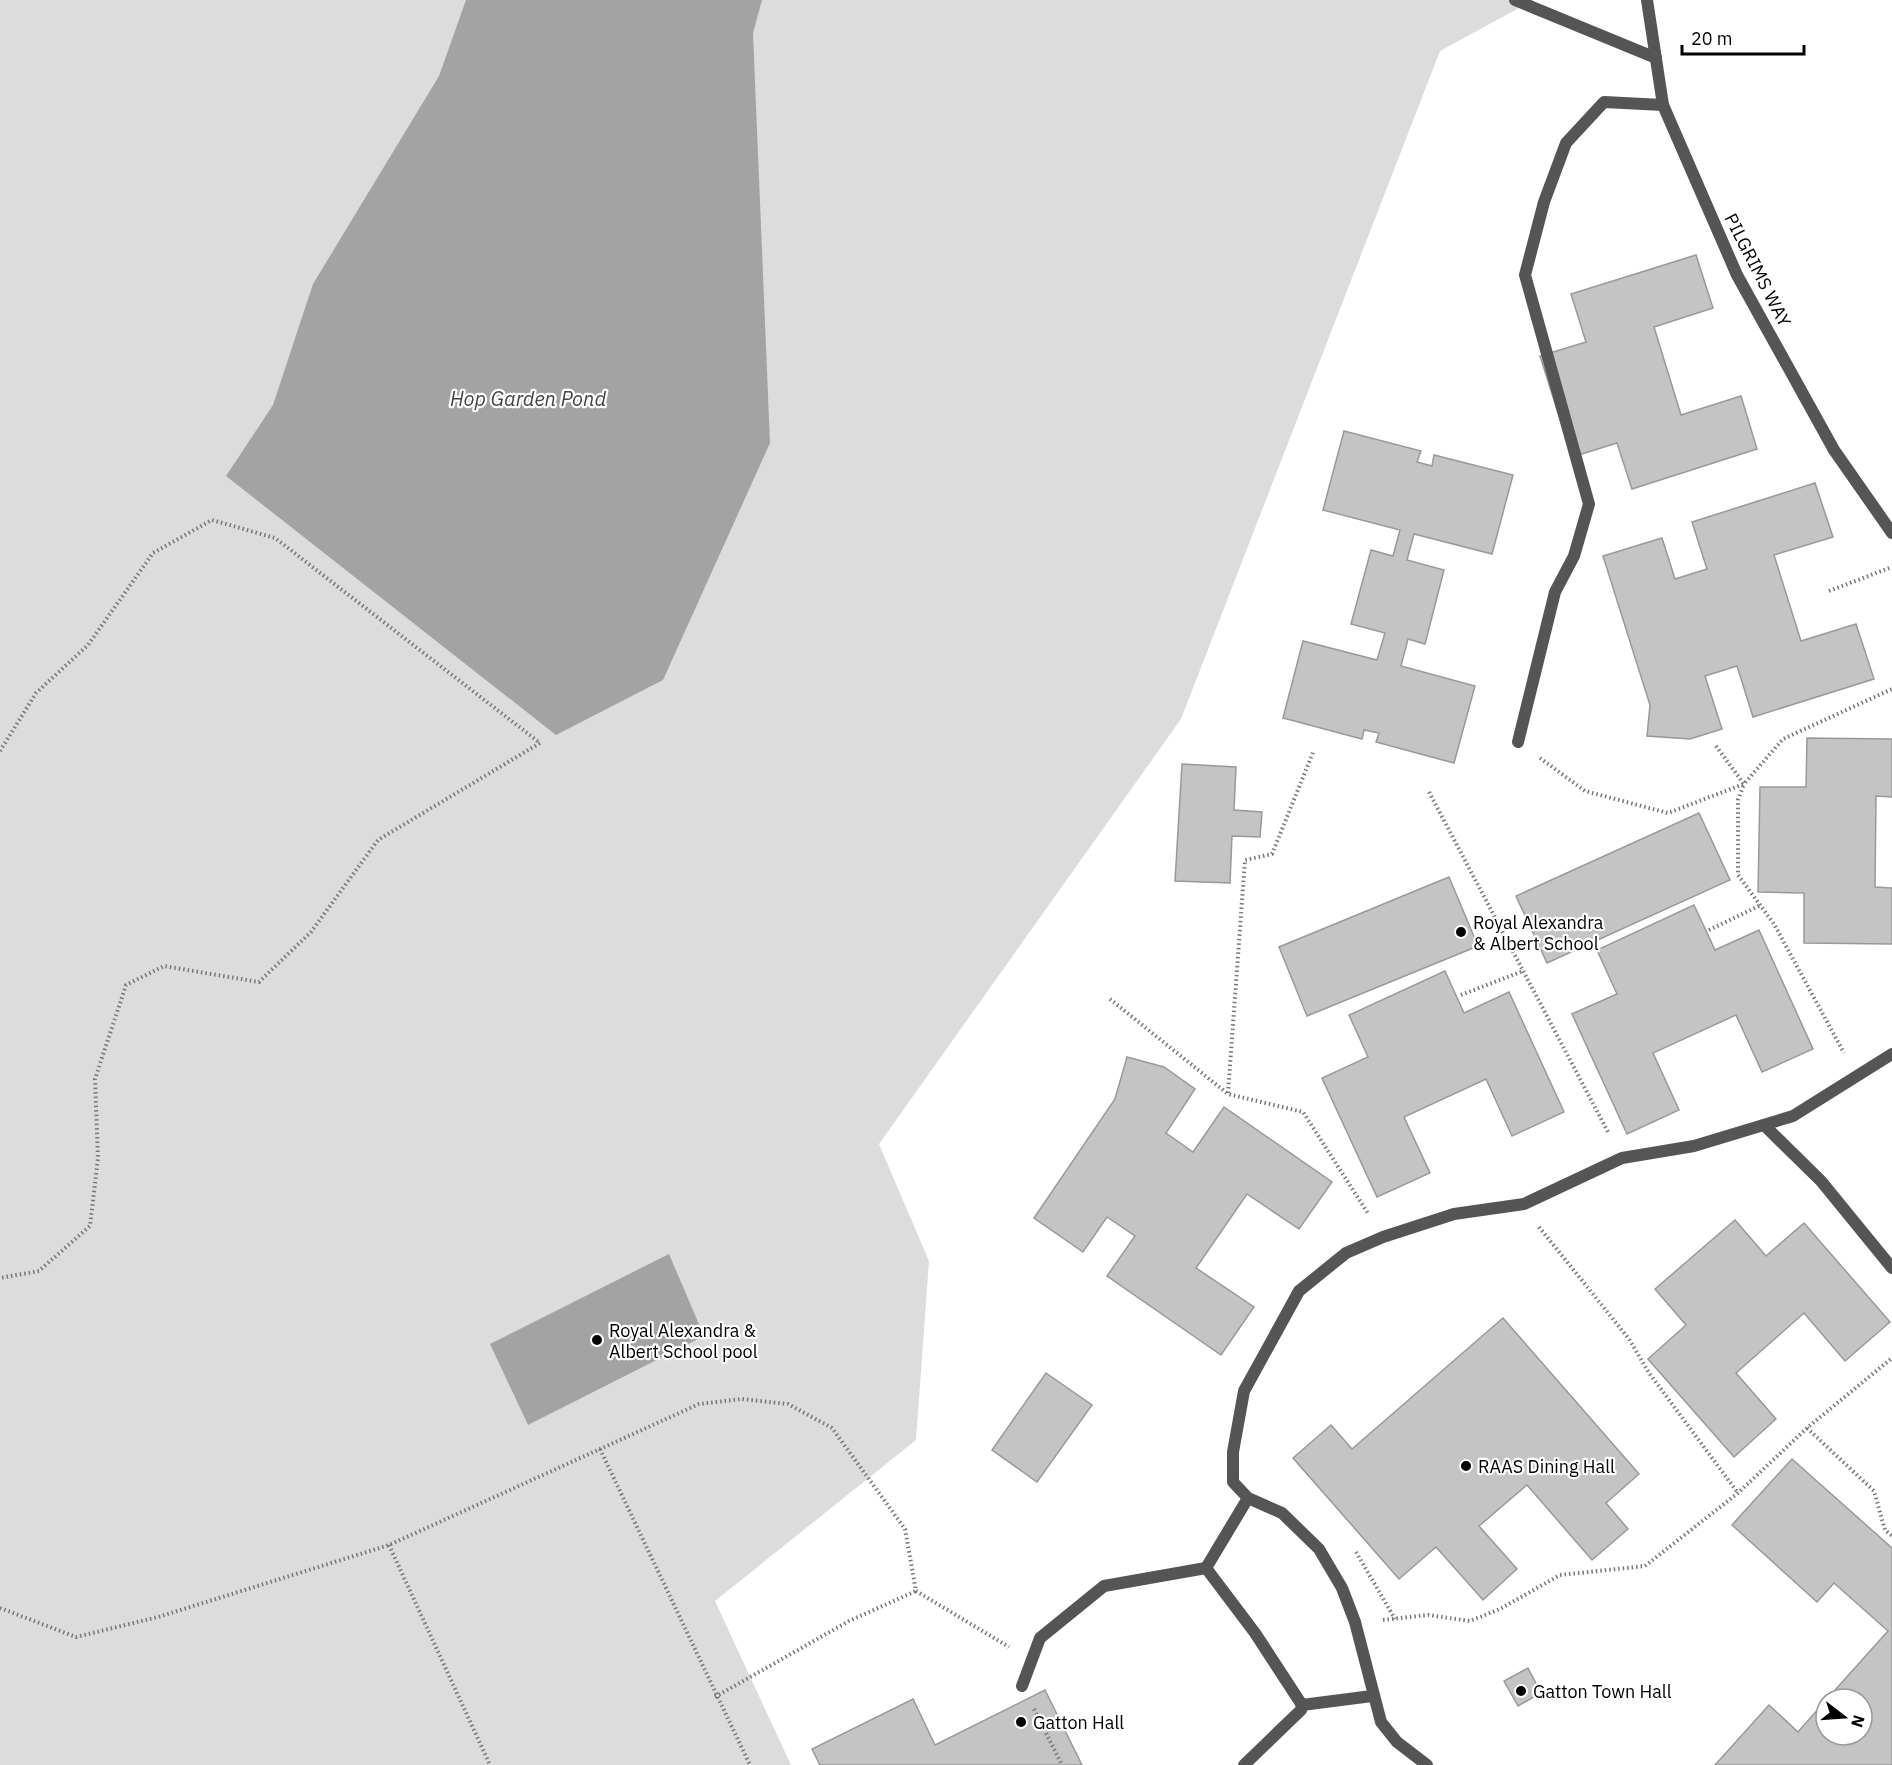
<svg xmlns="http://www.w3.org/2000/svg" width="1892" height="1765" font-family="'IBM Plex Sans',sans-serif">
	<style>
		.green { fill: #dcdcdc }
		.water { fill: #a3a3a3 }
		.building { fill: #c4c4c4; stroke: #999; stroke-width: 1.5 }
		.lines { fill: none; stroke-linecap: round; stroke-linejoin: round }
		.path { stroke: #777; stroke-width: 4; stroke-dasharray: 1.5 3; stroke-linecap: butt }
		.lane { stroke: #555; stroke-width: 12 }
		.poi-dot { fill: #000; stroke: #fff; stroke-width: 2 }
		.labels { text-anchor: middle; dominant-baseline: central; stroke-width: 4.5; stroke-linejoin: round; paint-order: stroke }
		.street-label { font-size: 18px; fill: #000; stroke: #fff }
		.poi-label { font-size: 18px; fill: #000; stroke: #fff; text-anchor: start }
		.water-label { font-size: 20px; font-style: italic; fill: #444; stroke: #fff }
	</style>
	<rect width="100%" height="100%" fill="#fff"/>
	<polygon class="green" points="0,0 1534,0 1440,51 1181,719 879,1144 929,1261 916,1440 715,1601 791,1765 0,1765"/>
	<g class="water">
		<polygon points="466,0 762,0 753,33 770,443 663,680 556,735 226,476 273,405 313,284 439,76"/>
		<polygon points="669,1254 704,1336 528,1425 490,1344"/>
	</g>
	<g class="building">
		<polygon points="1696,255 1713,308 1654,327 1681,415 1741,396 1757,449 1632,489 1617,443 1572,457 1540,356 1586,342 1571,294"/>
		<polygon points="1344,431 1421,451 1417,462 1432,466 1434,455 1513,475 1492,554 1414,534 1407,560 1444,570 1425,644 1408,639 1401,666 1475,686 1454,763 1376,742 1379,733 1364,730 1362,739 1283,718 1303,641 1377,660 1385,633 1351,624 1371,550 1393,556 1400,530 1323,510"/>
		<polygon points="1815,483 1833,537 1774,555 1801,641 1856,624 1874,679 1753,717 1737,666 1705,676 1722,729 1690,739 1647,736 1650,705 1603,556 1662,538 1675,579 1707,569 1692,522"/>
		<polygon points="1807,738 1892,739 1892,797 1876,796 1875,887 1892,888 1892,944 1804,943 1804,893 1758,892 1760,787 1806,787"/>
		<polygon points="1182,764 1236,767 1234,810 1262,812 1260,837 1232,836 1230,883 1175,881"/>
		<polygon points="1699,813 1730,880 1547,963 1516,896"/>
		<polygon points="1449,877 1478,946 1307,1016 1279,947"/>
		<polygon points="1694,905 1715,950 1759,930 1813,1049 1762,1072 1736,1015 1653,1053 1679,1110 1627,1134 1572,1014 1617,994 1597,950"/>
		<polygon points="1445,971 1464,1013 1509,992 1564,1112 1512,1136 1486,1079 1404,1117 1430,1173 1377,1197 1322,1078 1368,1057 1349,1015"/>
		<polygon points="1127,1057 1164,1067 1195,1089 1166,1133 1193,1152 1224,1107 1332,1182 1299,1229 1247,1194 1196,1268 1254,1307 1221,1355 1107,1276 1135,1236 1107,1217 1083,1252 1034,1218 1115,1099"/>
		<polygon points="1735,1220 1766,1256 1804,1223 1890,1322 1845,1361 1804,1313 1736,1373 1776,1419 1734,1457 1648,1359 1686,1325 1655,1289"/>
		<polygon points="1503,1318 1639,1474 1606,1503 1628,1529 1592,1560 1527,1485 1479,1526 1517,1569 1483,1600 1436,1547 1399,1579 1293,1458 1331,1425 1352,1449"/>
		<polygon points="1046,1373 1092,1405 1037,1482 992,1450"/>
		<polygon points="1792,1459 1892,1548 1892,1765 1715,1765 1769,1705 1798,1732 1826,1700 1826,1735 1862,1735 1862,1699 1827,1699 1888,1631 1834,1583 1817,1602 1732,1525"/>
		<polygon points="1528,1668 1541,1693 1518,1706 1504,1681"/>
		<polygon points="1045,1690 1082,1765 820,1765 812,1749 913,1699 935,1745"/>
	</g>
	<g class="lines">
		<g class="path">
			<polyline points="1829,591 1892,567"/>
			<polyline points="1716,746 1744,784 1738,800 1738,875 1774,924 1844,1053"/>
			<polyline points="0,751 36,693 88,645 153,553 212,520 275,538 540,743 378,840 311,932 259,982 164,966 126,985 95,1079 98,1158 90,1226 39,1271 0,1278"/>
			<polyline points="1540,758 1585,791 1668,813 1744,784 1783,739 1892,689"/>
			<polyline points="1429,792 1609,1134"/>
			<polyline points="1709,930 1761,905"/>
			<polyline points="1461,995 1523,971"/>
			<polyline points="1110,999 1228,1094 1303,1112 1369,1215"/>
			<polyline points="1228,1093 1245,860 1272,854 1314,750"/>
			<polyline points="1539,1227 1629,1339 1649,1373 1738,1493"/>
			<polyline points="1807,1428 1874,1491 1885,1530 1892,1536"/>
			<polyline points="600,1449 750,1765"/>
			<polyline points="389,1545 490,1765"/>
			<polyline points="1356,1552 1395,1619"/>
			<polyline points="0,1608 76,1637 158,1617 389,1545 699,1404 742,1399 788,1404 832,1428 905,1529 916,1591 1009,1647"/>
			<polyline points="1383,1620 1428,1615 1470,1621 1500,1609 1560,1575 1645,1566 1738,1493 1807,1428 1892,1358"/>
			<polyline points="715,1697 849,1621 916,1591"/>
			<polyline points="1034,1709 1062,1765"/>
		</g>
		<g class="lane">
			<polyline points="1515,0 1656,58"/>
			<polyline points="1647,0 1663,105 1737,275 1834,450 1892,533"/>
			<polyline points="1518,742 1555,592 1574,556 1589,504 1525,275 1544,202 1566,143 1604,102 1663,105"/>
			<polyline points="1764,1125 1821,1181 1892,1268"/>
			<polyline points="1248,1498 1206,1568 1255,1633 1302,1705 1372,1696"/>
			<polyline points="1022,1686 1040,1638 1104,1586 1206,1568"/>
			<polyline points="1244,1765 1301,1710 1302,1705"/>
			<polyline points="1427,1765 1397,1742 1381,1722 1355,1622 1342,1588 1319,1549 1282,1513 1248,1498 1233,1482 1233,1452 1244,1391 1299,1291 1346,1253 1383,1237 1454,1214 1524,1204 1622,1158 1694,1146 1793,1116 1892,1054"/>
		</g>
	</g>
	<g class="poi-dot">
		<circle cx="1461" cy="932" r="6"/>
		<circle cx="597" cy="1340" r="6"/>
		<circle cx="1466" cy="1466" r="6"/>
		<circle cx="1521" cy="1691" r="6"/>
		<circle cx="1021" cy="1722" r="6"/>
	</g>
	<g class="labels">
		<g class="street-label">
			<text transform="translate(1758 270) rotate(63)">PILGRIMS WAY</text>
		</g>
		<g class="poi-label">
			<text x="1473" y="922">Royal Alexandra<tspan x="1473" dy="21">&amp; Albert School</tspan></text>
			<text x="609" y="1330">Royal Alexandra &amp;<tspan x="609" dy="21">Albert School pool</tspan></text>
			<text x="1478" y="1466">RAAS Dining Hall</text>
			<text x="1533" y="1691">Gatton Town Hall</text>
			<text x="1033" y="1722">Gatton Hall</text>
		</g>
		<g class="water-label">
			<text x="528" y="398">Hop Garden Pond</text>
		</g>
	</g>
	<g transform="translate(1844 1717) rotate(107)"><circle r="28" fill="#ffffff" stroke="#999999" stroke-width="1.5"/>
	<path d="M0-4.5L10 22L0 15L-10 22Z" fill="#000000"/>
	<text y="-9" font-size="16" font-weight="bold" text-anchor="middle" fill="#000000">N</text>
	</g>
	<path d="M1682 45v9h122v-9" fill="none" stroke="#000000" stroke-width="3"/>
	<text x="1691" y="45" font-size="18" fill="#000000" stroke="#ffffff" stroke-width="4.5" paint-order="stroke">20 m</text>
</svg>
